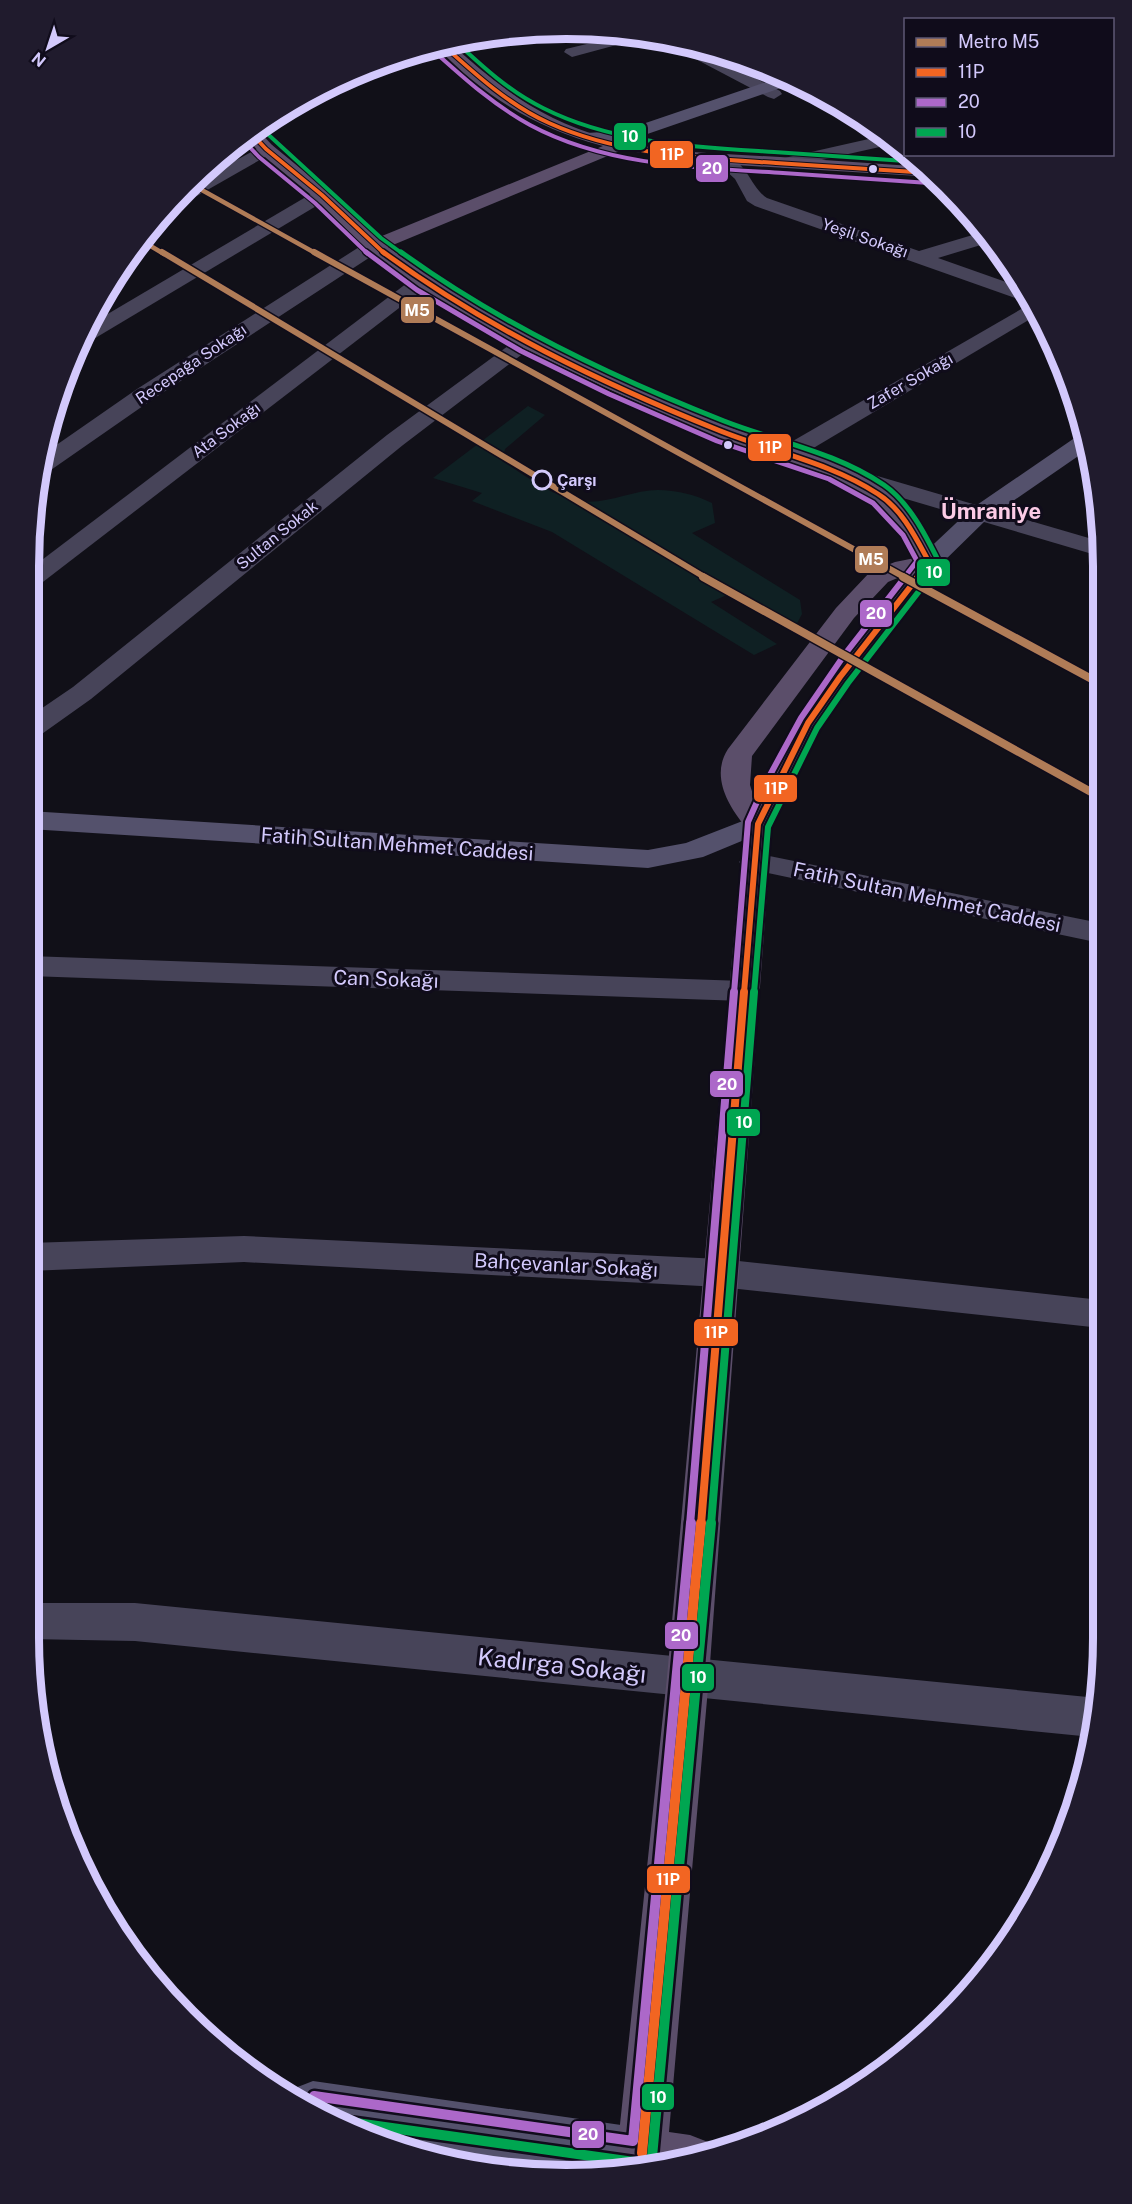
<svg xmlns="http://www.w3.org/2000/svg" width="1132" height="2204" font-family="'Public Sans',sans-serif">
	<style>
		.green { fill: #0f2023 }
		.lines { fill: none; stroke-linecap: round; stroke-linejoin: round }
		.street { fill: #474459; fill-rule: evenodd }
		.secondary { fill: #54516c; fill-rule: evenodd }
		.primary { fill: #5b4e6a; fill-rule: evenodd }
		.bus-1-far4-casing { stroke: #100c1b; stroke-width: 6 }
		.bus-1-far3-casing { stroke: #100c1b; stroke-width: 8 }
		.bus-1-far2-casing { stroke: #100c1b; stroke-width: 10 }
		.bus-1-far1-casing { stroke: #100c1b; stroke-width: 13 }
		.bus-1-casing { stroke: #100c1b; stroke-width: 15 }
		.bus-2-far4-casing { stroke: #100c1b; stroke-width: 6 }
		.bus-2-far3-casing { stroke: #100c1b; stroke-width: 8 }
		.bus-2-far2-casing { stroke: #100c1b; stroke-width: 10 }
		.bus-2-far1-casing { stroke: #100c1b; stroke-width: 13 }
		.bus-2-casing { stroke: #100c1b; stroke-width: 15 }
		.bus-3-far4-casing { stroke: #100c1b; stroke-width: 6 }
		.bus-3-far3-casing { stroke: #100c1b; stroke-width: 8 }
		.bus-3-far2-casing { stroke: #100c1b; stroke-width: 10 }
		.bus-3-far1-casing { stroke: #100c1b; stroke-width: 13 }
		.bus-3-casing { stroke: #100c1b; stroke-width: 15 }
		.bus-1-far4 { stroke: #f26522; stroke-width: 4 }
		.bus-1-far3 { stroke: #f26522; stroke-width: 5 }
		.bus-1-far2 { stroke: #f26522; stroke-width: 6 }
		.bus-1-far1 { stroke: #f26522; stroke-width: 8 }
		.bus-1 { stroke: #f26522; stroke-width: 10 }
		.bus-2-far4 { stroke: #ac68c9; stroke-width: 4 }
		.bus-2-far3 { stroke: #ac68c9; stroke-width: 5 }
		.bus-2-far2 { stroke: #ac68c9; stroke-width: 6 }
		.bus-2-far1 { stroke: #ac68c9; stroke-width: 8 }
		.bus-2 { stroke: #ac68c9; stroke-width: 10 }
		.bus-3-far4 { stroke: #00a651; stroke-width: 4 }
		.bus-3-far3 { stroke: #00a651; stroke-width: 5 }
		.bus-3-far2 { stroke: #00a651; stroke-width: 6 }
		.bus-3-far1 { stroke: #00a651; stroke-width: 8 }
		.bus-3 { stroke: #00a651; stroke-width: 10 }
		.metro-1-far2-casing { stroke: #100c1b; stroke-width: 7 }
		.metro-1-far1-casing { stroke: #100c1b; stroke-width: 9 }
		.metro-1-casing { stroke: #100c1b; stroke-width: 11 }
		.metro-1-far2 { stroke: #b07c57; stroke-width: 4.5 }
		.metro-1-far1 { stroke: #b07c57; stroke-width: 6 }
		.metro-1 { stroke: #b07c57; stroke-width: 8 }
		.bus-dot { fill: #d3c9fc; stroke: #100c1b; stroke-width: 2 }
		.stop-dot { fill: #100c1b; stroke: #d3c9fc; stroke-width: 3 }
		.labels { text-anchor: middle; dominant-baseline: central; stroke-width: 6; stroke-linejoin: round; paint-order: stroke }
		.far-street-label { font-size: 16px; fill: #d3c9fc; stroke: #100c1b }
		.far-stop-label { font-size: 16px; font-weight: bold; fill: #d3c9fc; stroke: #100c1b; text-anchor: start }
		.street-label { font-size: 20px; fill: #d3c9fc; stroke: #100c1b }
		.far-district-label { font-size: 22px; font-weight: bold; fill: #fccbe6; stroke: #100c1b }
		.near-street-label { font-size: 24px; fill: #d3c9fc; stroke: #100c1b }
		.rim { fill: none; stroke: #d3c9fc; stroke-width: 8 }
		.line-badge { stroke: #100c1b; stroke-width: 2 }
		.badge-label { font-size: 16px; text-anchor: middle; font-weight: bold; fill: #fff }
	</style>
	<rect width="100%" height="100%" fill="#111018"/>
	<path class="green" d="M528,406L545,415L505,449L502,461C526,476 552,497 580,501C607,505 632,490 658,490C676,490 696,495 712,503L715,523L692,533L800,600L802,614L793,631L729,594L711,602L777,644L754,655L552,532L472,501L482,493L433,478Z"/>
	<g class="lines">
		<g class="street">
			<polygon points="628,34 646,37 572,57 564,52 566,49"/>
			<polygon points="668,41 692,45 780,91 782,94 774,99 768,97 669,45"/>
			<polygon points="882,136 893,144 786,168 780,167 777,163 780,159"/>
			<polygon points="266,144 272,145 275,149 272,153 181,205 171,205 190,185"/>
			<path d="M722,154C747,160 750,187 767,198L919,251L986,231L994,241L938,258L1020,287L1028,300L1018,299L755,206L747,201L735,179L713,159L716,155Z"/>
			<polygon points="322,190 328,191 331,195 328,199 87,343 78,345 84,328 316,191"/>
			<polygon points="374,240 381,242 383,246 381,250 153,399 48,472 39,474 42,455 137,389 367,242"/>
			<polygon points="422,275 429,277 432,281 429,285 39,585 30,587 30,569 415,277"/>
			<polygon points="1030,304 1037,315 795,459 787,461 779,459 776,454 779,449"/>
			<polygon points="526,336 533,338 536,342 533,346 403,445 91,699 39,736 29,738 29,717 73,687 387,435 519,338"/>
			<polygon points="833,463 1099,541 1099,556 825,475 822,470 825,465"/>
			<polygon points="754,853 1100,923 1100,943 744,868 739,862 744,856"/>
			<polygon points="29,956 743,981 754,984 759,991 754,998 743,1001 29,976"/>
			<polygon points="244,1236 720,1259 1101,1300 1101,1328 720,1287 244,1262 29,1271 29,1243"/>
			<polygon points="29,1603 135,1603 1098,1698 1092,1737 135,1641 29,1639"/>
		</g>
		<g class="secondary">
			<polygon points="784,76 798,82 630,140 592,142 586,141 583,137 586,133 622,131"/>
			<polygon points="1083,436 1087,450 987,519 938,567 929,569 920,567 917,562 920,557 971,509 1076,437"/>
			<polygon points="29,811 648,850 686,843 758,815 768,818 772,824 768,830 703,857 648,868 29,829"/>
			<polygon points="313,2081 642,2128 660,2135 667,2153 663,2164 608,2173 395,2143 292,2096 295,2088"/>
		</g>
		<path class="primary" d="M451,44C483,72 514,99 553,118C621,152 706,153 780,157C829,160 877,164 926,167L935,177L720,164L622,150L388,247C471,308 563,354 657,396C681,406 704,417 728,426C781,447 841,456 888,490C912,508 927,536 941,562L849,682L821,723L772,824L709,1677L669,2132L690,2135L708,2142L713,2154L624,2171L617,2153L667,1677L744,825C727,804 711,775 728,749L836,608L870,572L895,562L915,558L902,532L872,500L825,474L712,436L606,388L519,346L415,285L367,250L316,199L260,153L246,137L257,129L272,145L328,191L377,238L603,146C536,128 484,97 437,47ZM907,574L831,671L795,723L755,801L750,785L752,756L854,618L888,582Z"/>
		<g class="bus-1-far4-casing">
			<g id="bus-1-far4">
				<path d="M443,45C475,74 509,105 549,123C619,155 700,158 776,163C827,166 879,170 930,173"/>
				<polyline points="251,133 266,149 322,195 385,254"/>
			</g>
		</g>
		<g class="bus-1-far3-casing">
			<g id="bus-1-far3">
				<path d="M383,252C485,327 601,383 718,430C772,452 829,462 878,494C902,509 916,538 929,562"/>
				<polyline points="916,578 929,562"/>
			</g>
		</g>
		<g class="bus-1-far2-casing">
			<polyline id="bus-1-far2" points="744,993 758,824 808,723 840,677 918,577"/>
		</g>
		<g class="bus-1-far1-casing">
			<polyline id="bus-1-far1" points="701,1525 744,992"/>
		</g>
		<g class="bus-1-casing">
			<polyline id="bus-1" points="642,2153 701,1523"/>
		</g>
		<g class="bus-2-far4-casing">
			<g id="bus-2-far4">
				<path d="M436,53C465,79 495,106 530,125C606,166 699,168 783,173C832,176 880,180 929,183"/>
				<polyline points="243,140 259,157 315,203 368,254"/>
			</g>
		</g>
		<g class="bus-2-far3-casing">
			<polyline id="bus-2-far3" points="366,252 417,290 521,351 609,394 717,441 829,479 873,503 903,535 917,561 904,578"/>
		</g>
		<g class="bus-2-far2-casing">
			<polyline id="bus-2-far2" points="734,993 748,822 764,786 801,718 845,654 905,577"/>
		</g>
		<g class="bus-2-far1-casing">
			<polyline id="bus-2-far1" points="690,1525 734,992"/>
		</g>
		<g class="bus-2-casing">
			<polyline id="bus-2" points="314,2096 633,2141 691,1523"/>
		</g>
		<g class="bus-3-far4-casing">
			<g id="bus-3-far4">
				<path d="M456,42C483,67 510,92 543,108C614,144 697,147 774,152C823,155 871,159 920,162"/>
				<polyline points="260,127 381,238 403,254"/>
			</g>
		</g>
		<g class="bus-3-far3-casing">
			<path id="bus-3-far3" d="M401,252C496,321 614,378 724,421C778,442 835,452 884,485C909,502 926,536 939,562L929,578"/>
		</g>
		<g class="bus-3-far2-casing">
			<polyline id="bus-3-far2" points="754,993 768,827 817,728 848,683 930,577"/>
		</g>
		<g class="bus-3-far1-casing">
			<polyline id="bus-3-far1" points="711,1525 754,992"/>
		</g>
		<g class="bus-3-casing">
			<polyline id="bus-3" points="349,2122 641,2163 647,2162 652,2157 711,1523"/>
		</g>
		<use href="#bus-1-far4" class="bus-1-far4"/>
		<use href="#bus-1-far3" class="bus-1-far3"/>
		<use href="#bus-1-far2" class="bus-1-far2"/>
		<use href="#bus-1-far1" class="bus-1-far1"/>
		<use href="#bus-1" class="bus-1"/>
		<use href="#bus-2-far4" class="bus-2-far4"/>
		<use href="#bus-2-far3" class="bus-2-far3"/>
		<use href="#bus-2-far2" class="bus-2-far2"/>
		<use href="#bus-2-far1" class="bus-2-far1"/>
		<use href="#bus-2" class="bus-2"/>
		<use href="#bus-3-far4" class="bus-3-far4"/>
		<use href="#bus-3-far3" class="bus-3-far3"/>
		<use href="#bus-3-far2" class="bus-3-far2"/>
		<use href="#bus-3-far1" class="bus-3-far1"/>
		<use href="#bus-3" class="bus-3"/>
		<g class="metro-1-far2-casing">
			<g id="metro-1-far2">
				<polyline points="191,184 317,254"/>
				<polyline points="139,239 164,254"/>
			</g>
		</g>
		<g class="metro-1-far1-casing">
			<g id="metro-1-far1">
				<polyline points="162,252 706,578"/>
				<polyline points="314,252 906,578"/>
			</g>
		</g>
		<g class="metro-1-casing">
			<g id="metro-1">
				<polyline points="703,577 1100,797"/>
				<polyline points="903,577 1099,683"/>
			</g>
		</g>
		<use href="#metro-1-far2" class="metro-1-far2"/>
		<use href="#metro-1-far1" class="metro-1-far1"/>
		<use href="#metro-1" class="metro-1"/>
	</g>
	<g class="bus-dot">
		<circle cx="873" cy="169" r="5"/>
		<circle cx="728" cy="445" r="5"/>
	</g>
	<circle class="stop-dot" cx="542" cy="480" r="9"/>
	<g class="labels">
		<g class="far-street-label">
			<text transform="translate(865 238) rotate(19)">Yeşil Sokağı</text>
			<text transform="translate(191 364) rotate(-34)">Recepağa Sokağı</text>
			<text transform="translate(910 381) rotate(-30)">Zafer Sokağı</text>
			<text transform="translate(226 430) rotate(-37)">Ata Sokağı</text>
			<text transform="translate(277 535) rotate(-39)">Sultan Sokak</text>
		</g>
		<g class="far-stop-label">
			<text x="557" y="480">Çarşı</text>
		</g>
		<g class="street-label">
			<text transform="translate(397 844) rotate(4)">Fatih Sultan Mehmet Caddesi</text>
			<text transform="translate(927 897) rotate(12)">Fatih Sultan Mehmet Caddesi</text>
			<text transform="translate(386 979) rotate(2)">Can Sokağı</text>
			<text transform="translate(566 1265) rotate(3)">Bahçevanlar Sokağı</text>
		</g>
		<g class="far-district-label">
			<text x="991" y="511">Ümraniye</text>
		</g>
		<g class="near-street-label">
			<text transform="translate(562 1665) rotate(6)">Kadırga Sokağı</text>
		</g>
	</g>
	<path d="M0 0H1132V2204H0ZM566 39H566A527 527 0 0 1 1093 566V1638A527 527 0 0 1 566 2165H566A527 527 0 0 1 39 1638V566A527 527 0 0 1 566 39Z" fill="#201b2d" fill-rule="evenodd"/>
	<path class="rim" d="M566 39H566A527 527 0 0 1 1093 566V1638A527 527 0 0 1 566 2165H566A527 527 0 0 1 39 1638V566A527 527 0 0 1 566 39Z"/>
	<g class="line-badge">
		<rect x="613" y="122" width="34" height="29" rx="6" fill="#00a651"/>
		<rect x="649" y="140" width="45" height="29" rx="6" fill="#f26522"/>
		<rect x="695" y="154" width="34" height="29" rx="6" fill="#ac68c9"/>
		<rect x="400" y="296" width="35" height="28" rx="6" fill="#b07c57"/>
		<rect x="747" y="433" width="45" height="29" rx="6" fill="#f26522"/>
		<rect x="854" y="545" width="35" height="29" rx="6" fill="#b07c57"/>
		<rect x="916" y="558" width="35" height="29" rx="6" fill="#00a651"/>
		<rect x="859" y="599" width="34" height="29" rx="6" fill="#ac68c9"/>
		<rect x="753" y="774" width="45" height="29" rx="6" fill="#f26522"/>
		<rect x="709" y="1070" width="35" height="28" rx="6" fill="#ac68c9"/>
		<rect x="726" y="1108" width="35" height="29" rx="6" fill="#00a651"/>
		<rect x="693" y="1318" width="46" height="29" rx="6" fill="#f26522"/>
		<rect x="664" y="1621" width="35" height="29" rx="6" fill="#ac68c9"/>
		<rect x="681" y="1663" width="34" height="29" rx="6" fill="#00a651"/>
		<rect x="646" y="1865" width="45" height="29" rx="6" fill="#f26522"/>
		<rect x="641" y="2083" width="34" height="28" rx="6" fill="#00a651"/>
		<rect x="571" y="2120" width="34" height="29" rx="6" fill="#ac68c9"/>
	</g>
	<g class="badge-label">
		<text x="630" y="142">10</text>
		<text x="672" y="160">11P</text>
		<text x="712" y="174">20</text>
		<text x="417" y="316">M5</text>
		<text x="770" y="453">11P</text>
		<text x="871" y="565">M5</text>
		<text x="934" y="578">10</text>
		<text x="876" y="619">20</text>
		<text x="776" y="794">11P</text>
		<text x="727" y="1090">20</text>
		<text x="744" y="1128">10</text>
		<text x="716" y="1338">11P</text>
		<text x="681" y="1641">20</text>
		<text x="698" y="1683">10</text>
		<text x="668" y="1885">11P</text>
		<text x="658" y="2103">10</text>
		<text x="588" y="2140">20</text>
	</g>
	<rect x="904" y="18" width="210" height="138" fill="#100c1b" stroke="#5e5875" stroke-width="1.5"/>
	<rect x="916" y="38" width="30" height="9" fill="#b07c57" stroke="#5e5875" stroke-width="1.5"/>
	<text x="958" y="48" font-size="18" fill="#d3c9fc">Metro M5</text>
	<rect x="916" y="68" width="30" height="9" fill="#f26522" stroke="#5e5875" stroke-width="1.5"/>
	<text x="958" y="78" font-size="18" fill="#d3c9fc">11P</text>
	<rect x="916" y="98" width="30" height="9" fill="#ac68c9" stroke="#5e5875" stroke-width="1.5"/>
	<text x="958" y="108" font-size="18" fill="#d3c9fc">20</text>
	<rect x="916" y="128" width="30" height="9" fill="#00a651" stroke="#5e5875" stroke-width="1.5"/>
	<text x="958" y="138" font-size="18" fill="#d3c9fc">10</text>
	<g transform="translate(48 48) rotate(219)" stroke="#100c1b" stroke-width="4.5" paint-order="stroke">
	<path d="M0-4.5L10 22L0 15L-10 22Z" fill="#d3c9fc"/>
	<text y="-9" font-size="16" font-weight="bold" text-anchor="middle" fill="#d3c9fc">N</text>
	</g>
</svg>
